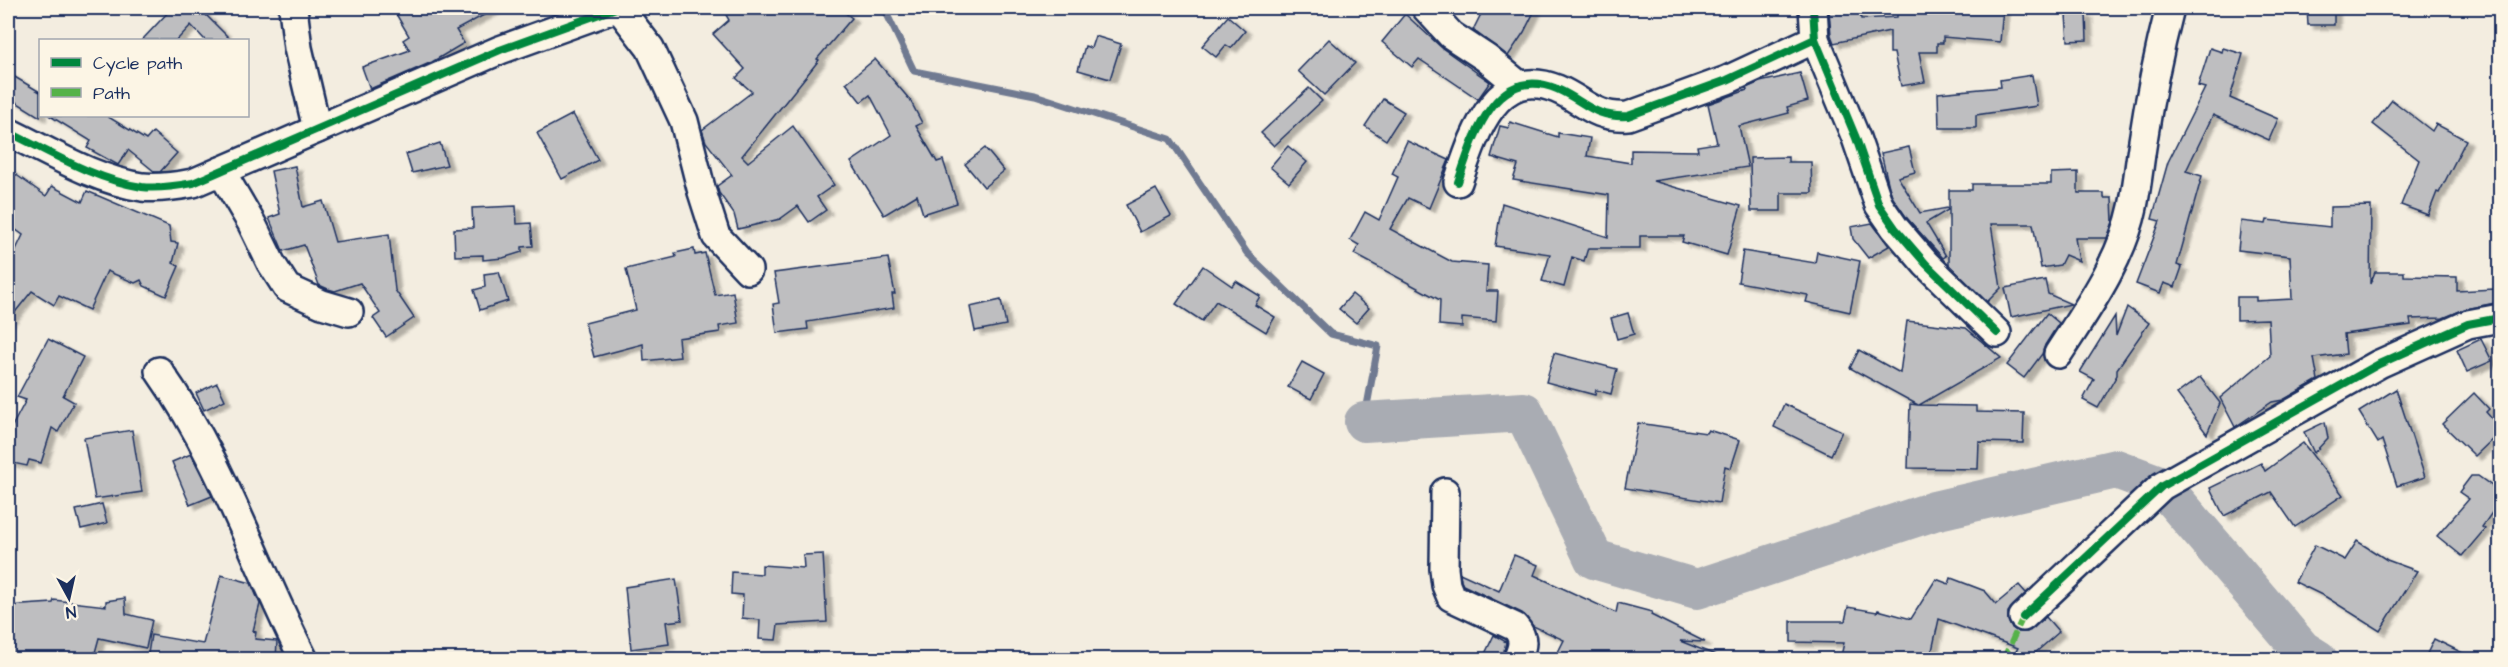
<svg xmlns="http://www.w3.org/2000/svg" width="2508" height="667" font-family="'Architects Daughter',sans-serif">
	<style>
		.lines { fill: none; stroke-linecap: round; stroke-linejoin: round }
		.stream { stroke: #707a91; stroke-width: 7 }
		.river { stroke: #a9acb3; stroke-width: 40 }
		.building { fill: #bebec0; stroke: #1b2f5e; stroke-width: 1.5; filter: url(#shadow) }
		.street-casing { stroke: #1b2f5e; stroke-width: 32 }
		.street { stroke: #fcf5e5; stroke-width: 27 }
		.quiet { stroke: #55b248; stroke-width: 6; stroke-dasharray: 12 6; stroke-linecap: butt }
		.cycleway-casing { stroke: #fcf5e5; stroke-width: 11 }
		.cycleway { stroke: #00873e; stroke-width: 8 }
	</style>
	<defs>
		<filter id="shadow"><feDropShadow dx="6" dy="4" stdDeviation="1.5" flood-color="#0004"/></filter>
	</defs>
	<rect width="100%" height="100%" fill="#f3ede0"/>
	<filter id="ink" filterUnits="userSpaceOnUse"><feTurbulence type="fractalNoise" baseFrequency=".0167" numOctaves="2"/><feDisplacementMap in="SourceGraphic" scale="12" xChannelSelector="R" yChannelSelector="G"/><feConvolveMatrix kernelMatrix="1 2 1 2 8 2 1 2 1" color-interpolation-filters="sRGB"/></filter>
	<g filter="url(#ink)">
		<g class="lines">
			<polyline class="stream" points="884,8 914,71 1035,95 1170,139 1247,253 1331,334 1378,346 1364,422"/>
			<polyline class="river" points="1364,422 1524,412 1594,559 1697,589 1934,511 2116,469 2162,486 2302,650 2318,660"/>
		</g>
		<g class="building">
			<polygon points="172,8 205,8 202,11 231,40 205,40 191,25 177,40 142,40"/>
			<polygon points="406,8 497,8 456,30 464,43 432,62 370,89 362,67 410,50 403,40 409,36 396,14"/>
			<polygon points="735,8 839,8 852,18 817,59 819,60 742,156 748,162 793,126 834,185 817,197 826,210 809,222 798,206 780,219 738,229 734,214 719,193 717,186 732,175 706,142 702,130 752,92 736,78 745,69 713,34 729,20 726,15"/>
			<polygon points="1484,8 1536,8 1524,32 1508,56 1473,30"/>
			<polygon points="1840,8 1859,8 1861,19 1897,17 1897,8 2003,8 2000,42 1943,37 1943,43 1937,43 1937,52 1919,52 1925,82 1901,86 1894,53 1890,53 1890,31 1834,43 1831,35 1829,10"/>
			<polygon points="2307,8 2334,8 2334,25 2308,25"/>
			<polygon points="1405,14 1442,48 1490,82 1478,99 1419,59 1412,67 1382,42"/>
			<polygon points="2086,14 2087,40 2068,41 2066,15"/>
			<polygon points="1228,16 1245,31 1231,48 1226,45 1216,57 1202,46"/>
			<polygon points="1095,36 1121,44 1110,79 1078,70 1085,46 1091,48"/>
			<polygon points="1329,39 1355,63 1324,95 1298,71"/>
			<polygon points="2210,48 2222,52 2223,48 2243,54 2230,98 2278,119 2269,140 2213,115 2186,171 2202,176 2177,265 2182,267 2175,287 2164,283 2160,293 2136,284 2160,221 2152,219 2168,162 2205,88 2198,86"/>
			<polygon points="875,59 910,100 922,123 916,126 937,162 943,160 957,203 923,214 917,195 884,215 851,162 891,135 870,95 861,102 846,83"/>
			<polygon points="8,73 40,92 40,117 8,97"/>
			<polygon points="1800,73 1808,101 1787,107 1789,113 1739,126 1748,167 1653,181 1741,206 1727,255 1682,242 1684,236 1640,236 1640,248 1588,248 1584,261 1572,257 1564,287 1542,281 1550,254 1495,246 1502,203 1608,237 1609,195 1513,180 1518,165 1491,157 1500,126 1509,128 1510,122 1558,137 1558,133 1590,138 1587,156 1631,163 1631,150 1698,151 1697,146 1717,143 1708,104 1747,90 1746,88 1760,82"/>
			<polygon points="2032,75 2037,106 1976,115 1976,128 1939,128 1938,93 2001,87 2000,80"/>
			<polygon points="1309,88 1322,101 1274,146 1261,133"/>
			<polygon points="1383,99 1404,112 1386,140 1365,126"/>
			<polygon points="2392,100 2432,131 2436,124 2466,140 2439,193 2437,192 2428,215 2401,205 2419,160 2373,124"/>
			<polygon points="573,114 598,160 562,179 537,133"/>
			<polygon points="50,116 107,116 146,140 153,132 177,153 160,172 155,172 128,150 118,165 87,148 91,141"/>
			<polygon points="1407,141 1449,160 1429,208 1408,198 1390,229 1452,262 1488,265 1486,291 1498,291 1496,321 1462,318 1462,327 1439,325 1440,300 1354,254 1359,245 1350,240 1365,212 1379,220 1398,177 1392,174"/>
			<polygon points="440,143 447,165 412,173 406,154"/>
			<polygon points="1288,146 1307,162 1289,183 1270,167"/>
			<polygon points="1909,147 1915,172 1898,177 1920,213 1947,208 1948,210 1926,223 1946,256 1943,258 1907,218 1893,198 1889,187 1881,153"/>
			<polygon points="985,148 1004,171 984,187 965,164"/>
			<polygon points="1788,157 1788,162 1811,162 1812,193 1781,193 1781,211 1751,211 1750,158"/>
			<polygon points="295,166 303,207 323,201 335,242 389,234 395,290 414,318 386,337 373,318 380,313 360,283 335,291 328,289 319,285 304,245 283,251 269,218 280,214 271,171"/>
			<polygon points="8,169 46,196 52,186 82,202 87,191 169,226 171,242 178,243 173,263 179,266 166,296 144,286 141,280 135,283 107,271 89,310 59,296 54,305 32,291 8,321 8,266 23,235 8,224"/>
			<polygon points="2078,172 2078,193 2104,193 2104,198 2112,198 2113,222 2107,238 2075,238 2079,261 2065,255 2060,265 2041,268 2033,224 1991,224 2001,288 1987,302 1949,265 1949,190 1972,190 1972,184 2051,184 2051,173"/>
			<polygon points="1156,189 1171,216 1140,232 1126,205"/>
			<polygon points="516,206 517,224 531,223 533,246 522,247 522,252 503,258 483,260 483,255 455,256 454,229 473,228 472,208"/>
			<polygon points="2371,206 2370,284 2375,272 2404,272 2404,276 2457,277 2457,291 2494,289 2495,303 2465,309 2443,318 2410,319 2411,325 2344,334 2346,354 2314,358 2318,380 2283,400 2272,402 2235,427 2220,398 2270,356 2268,319 2237,320 2237,297 2256,297 2256,301 2292,299 2290,256 2238,250 2241,221 2266,224 2267,220 2330,227 2330,207"/>
			<polygon points="1872,223 1889,246 1868,258 1853,239 1851,227"/>
			<polygon points="694,249 695,255 705,253 715,295 733,292 738,323 719,326 720,332 678,338 680,357 644,361 643,344 594,357 585,323 636,310 626,269 676,257 675,253"/>
			<polygon points="1743,251 1815,263 1817,252 1860,261 1850,312 1806,302 1808,295 1738,282"/>
			<polygon points="888,258 895,294 892,294 894,308 807,322 808,329 777,333 773,304 779,303 774,273"/>
			<polygon points="1203,266 1232,286 1236,281 1260,296 1255,305 1275,317 1266,332 1216,301 1202,321 1176,304"/>
			<polygon points="499,272 508,301 480,310 474,290 485,287 484,274"/>
			<polygon points="2045,280 2048,294 2071,304 2011,317 2005,288"/>
			<polygon points="1352,294 1369,308 1356,323 1339,309"/>
			<polygon points="1001,300 1006,325 975,331 970,307"/>
			<polygon points="2127,307 2149,323 2117,369 2117,375 2098,408 2083,400 2094,379 2080,372 2115,316 2116,336"/>
			<polygon points="1628,313 1634,334 1617,339 1611,318"/>
			<polygon points="2047,313 2059,323 2045,345 2042,354 2024,378 2007,365"/>
			<polygon points="1907,321 1966,328 2001,358 1919,405 1976,406 1976,412 2024,413 2023,443 1979,442 1978,469 1908,468 1910,404 1918,405 1850,368 1859,350 1900,373"/>
			<polygon points="48,339 83,357 63,396 74,402 58,432 52,428 41,463 29,460 27,466 8,462 8,434 26,400 17,397"/>
			<polygon points="2481,339 2492,361 2467,372 2457,350"/>
			<polygon points="1554,353 1617,369 1611,394 1596,390 1595,395 1546,382"/>
			<polygon points="1302,362 1324,374 1311,399 1288,387"/>
			<polygon points="2200,377 2220,403 2207,434 2177,394"/>
			<polygon points="217,383 225,400 204,410 196,393"/>
			<polygon points="2396,389 2425,477 2397,486 2382,440 2378,443 2359,412"/>
			<polygon points="2474,393 2489,409 2486,412 2500,428 2500,432 2475,456 2442,424"/>
			<polygon points="1784,404 1842,431 1831,455 1774,427"/>
			<polygon points="2325,422 2328,438 2314,453 2304,432"/>
			<polygon points="1638,423 1706,433 1708,430 1740,440 1731,468 1725,466 1719,503 1625,488"/>
			<polygon points="132,430 142,492 95,499 84,438"/>
			<polygon points="2303,443 2343,495 2295,527 2271,492 2224,516 2210,488 2261,463 2265,471"/>
			<polygon points="191,454 212,496 190,505 172,462"/>
			<polygon points="2471,476 2478,476 2500,492 2500,501 2482,527 2485,529 2462,556 2437,536 2469,499 2459,492"/>
			<polygon points="102,504 107,523 81,529 76,510"/>
			<polygon points="2357,541 2387,560 2417,571 2380,631 2326,597 2295,582 2315,545 2345,560"/>
			<polygon points="823,554 827,622 778,625 776,640 759,639 760,620 742,618 743,595 731,594 732,572 762,574 762,565 804,568 803,555"/>
			<polygon points="1514,555 1538,565 1534,575 1616,613 1618,603 1652,612 1651,615 1705,642 1680,641 1723,658 1723,660 1554,660 1564,640 1533,626 1522,613 1463,585 1461,581 1460,573 1499,591"/>
			<polygon points="221,575 251,583 260,604 253,631 256,632 255,639 277,641 276,660 147,660 151,635 203,644"/>
			<polygon points="1951,578 1985,591 1996,604 2019,585 2026,593 2008,612 2008,620 2011,627 2018,632 2027,632 2046,617 2059,632 2027,660 2011,660 2018,648 1939,619 1930,660 1840,660 1844,643 1791,642 1791,621 1845,621 1848,607 1877,612 1878,610 1911,619 1936,579 1949,584"/>
			<polygon points="676,579 682,620 666,622 669,644 631,649 625,587"/>
			<polygon points="125,598 126,614 152,620 146,648 99,638 93,660 8,660 8,606 53,603 54,600 106,606 106,601"/>
			<polygon points="1494,635 1506,642 1502,660 1482,660"/>
			<polygon points="2434,639 2477,660 2424,660"/>
		</g>
		<g class="lines">
			<g class="street-casing">
				<g id="street">
					<polyline points="293,8 298,48 317,129"/>
					<polyline points="619,8 650,48 684,121 702,192 716,236 748,270"/>
					<polyline points="1426,8 1451,35 1486,58 1519,85"/>
					<polyline points="1813,8 1815,39 1856,138 1879,205 1895,228 1926,264 1997,333"/>
					<path d="M8,132C50,152 95,180 142,187C159,189 177,186 193,183L500,50L616,8"/>
					<polyline points="221,171 252,224 271,263 287,288 322,304 349,312"/>
					<path d="M1458,182C1473,138 1495,63 1557,89C1585,101 1593,118 1628,116L1727,80L1815,39"/>
					<path d="M2058,354C2087,309 2122,260 2133,207C2137,187 2139,167 2142,147C2149,100 2158,54 2170,8"/>
					<path d="M159,371C222,460 255,563 304,660"/>
					<path d="M1445,492L1444,569L1446,585L1451,597L1515,627C1525,638 1523,646 1517,660"/>
					<polyline points="2023,617 2162,486 2379,364 2468,324 2500,318"/>
				</g>
			</g>
			<use href="#street" class="street"/>
			<polyline class="quiet" points="2003,660 2023,617"/>
			<g class="cycleway-casing">
				<g id="cycleway">
					<polyline points="1813,8 1815,39 1856,138 1879,205 1895,228 1926,264 1997,333"/>
					<path d="M8,132C50,152 95,180 142,187C159,189 177,186 193,183L500,50L616,8"/>
					<path d="M1458,182C1473,138 1495,63 1557,89C1585,101 1593,118 1628,116L1727,80L1815,39"/>
					<polyline points="2023,617 2162,486 2379,364 2468,324 2500,318"/>
				</g>
			</g>
			<use href="#cycleway" class="cycleway"/>
		</g>
	</g>
	<rect width="2508" height="667" fill="none" stroke="#fcf5e5" stroke-width="30"/>
	<rect x="15" y="15" width="2478" height="637" fill="none" stroke="#1b2f5e" stroke-width="2" filter="url(#ink)"/>
	<rect x="39" y="39" width="210" height="78" fill="#fcf5e5" stroke="#a2a6af" stroke-width="1.5"/>
	<rect x="51" y="58" width="30" height="9" fill="#00873e" stroke="#a2a6af" stroke-width="1.5"/>
	<text x="93" y="69" font-size="18" fill="#1b2f5e">Cycle path</text>
	<rect x="51" y="88" width="30" height="9" fill="#55b248" stroke="#a2a6af" stroke-width="1.5"/>
	<text x="93" y="99" font-size="18" fill="#1b2f5e">Path</text>
	<g transform="translate(69 598) rotate(172)" stroke="#fcf5e5" stroke-width="4.5" paint-order="stroke">
	<path d="M0-4.5L10 22L0 15L-10 22Z" fill="#1b2f5e"/>
	<text y="-9" font-size="16" font-weight="bold" text-anchor="middle" fill="#1b2f5e">N</text>
	</g>
</svg>
